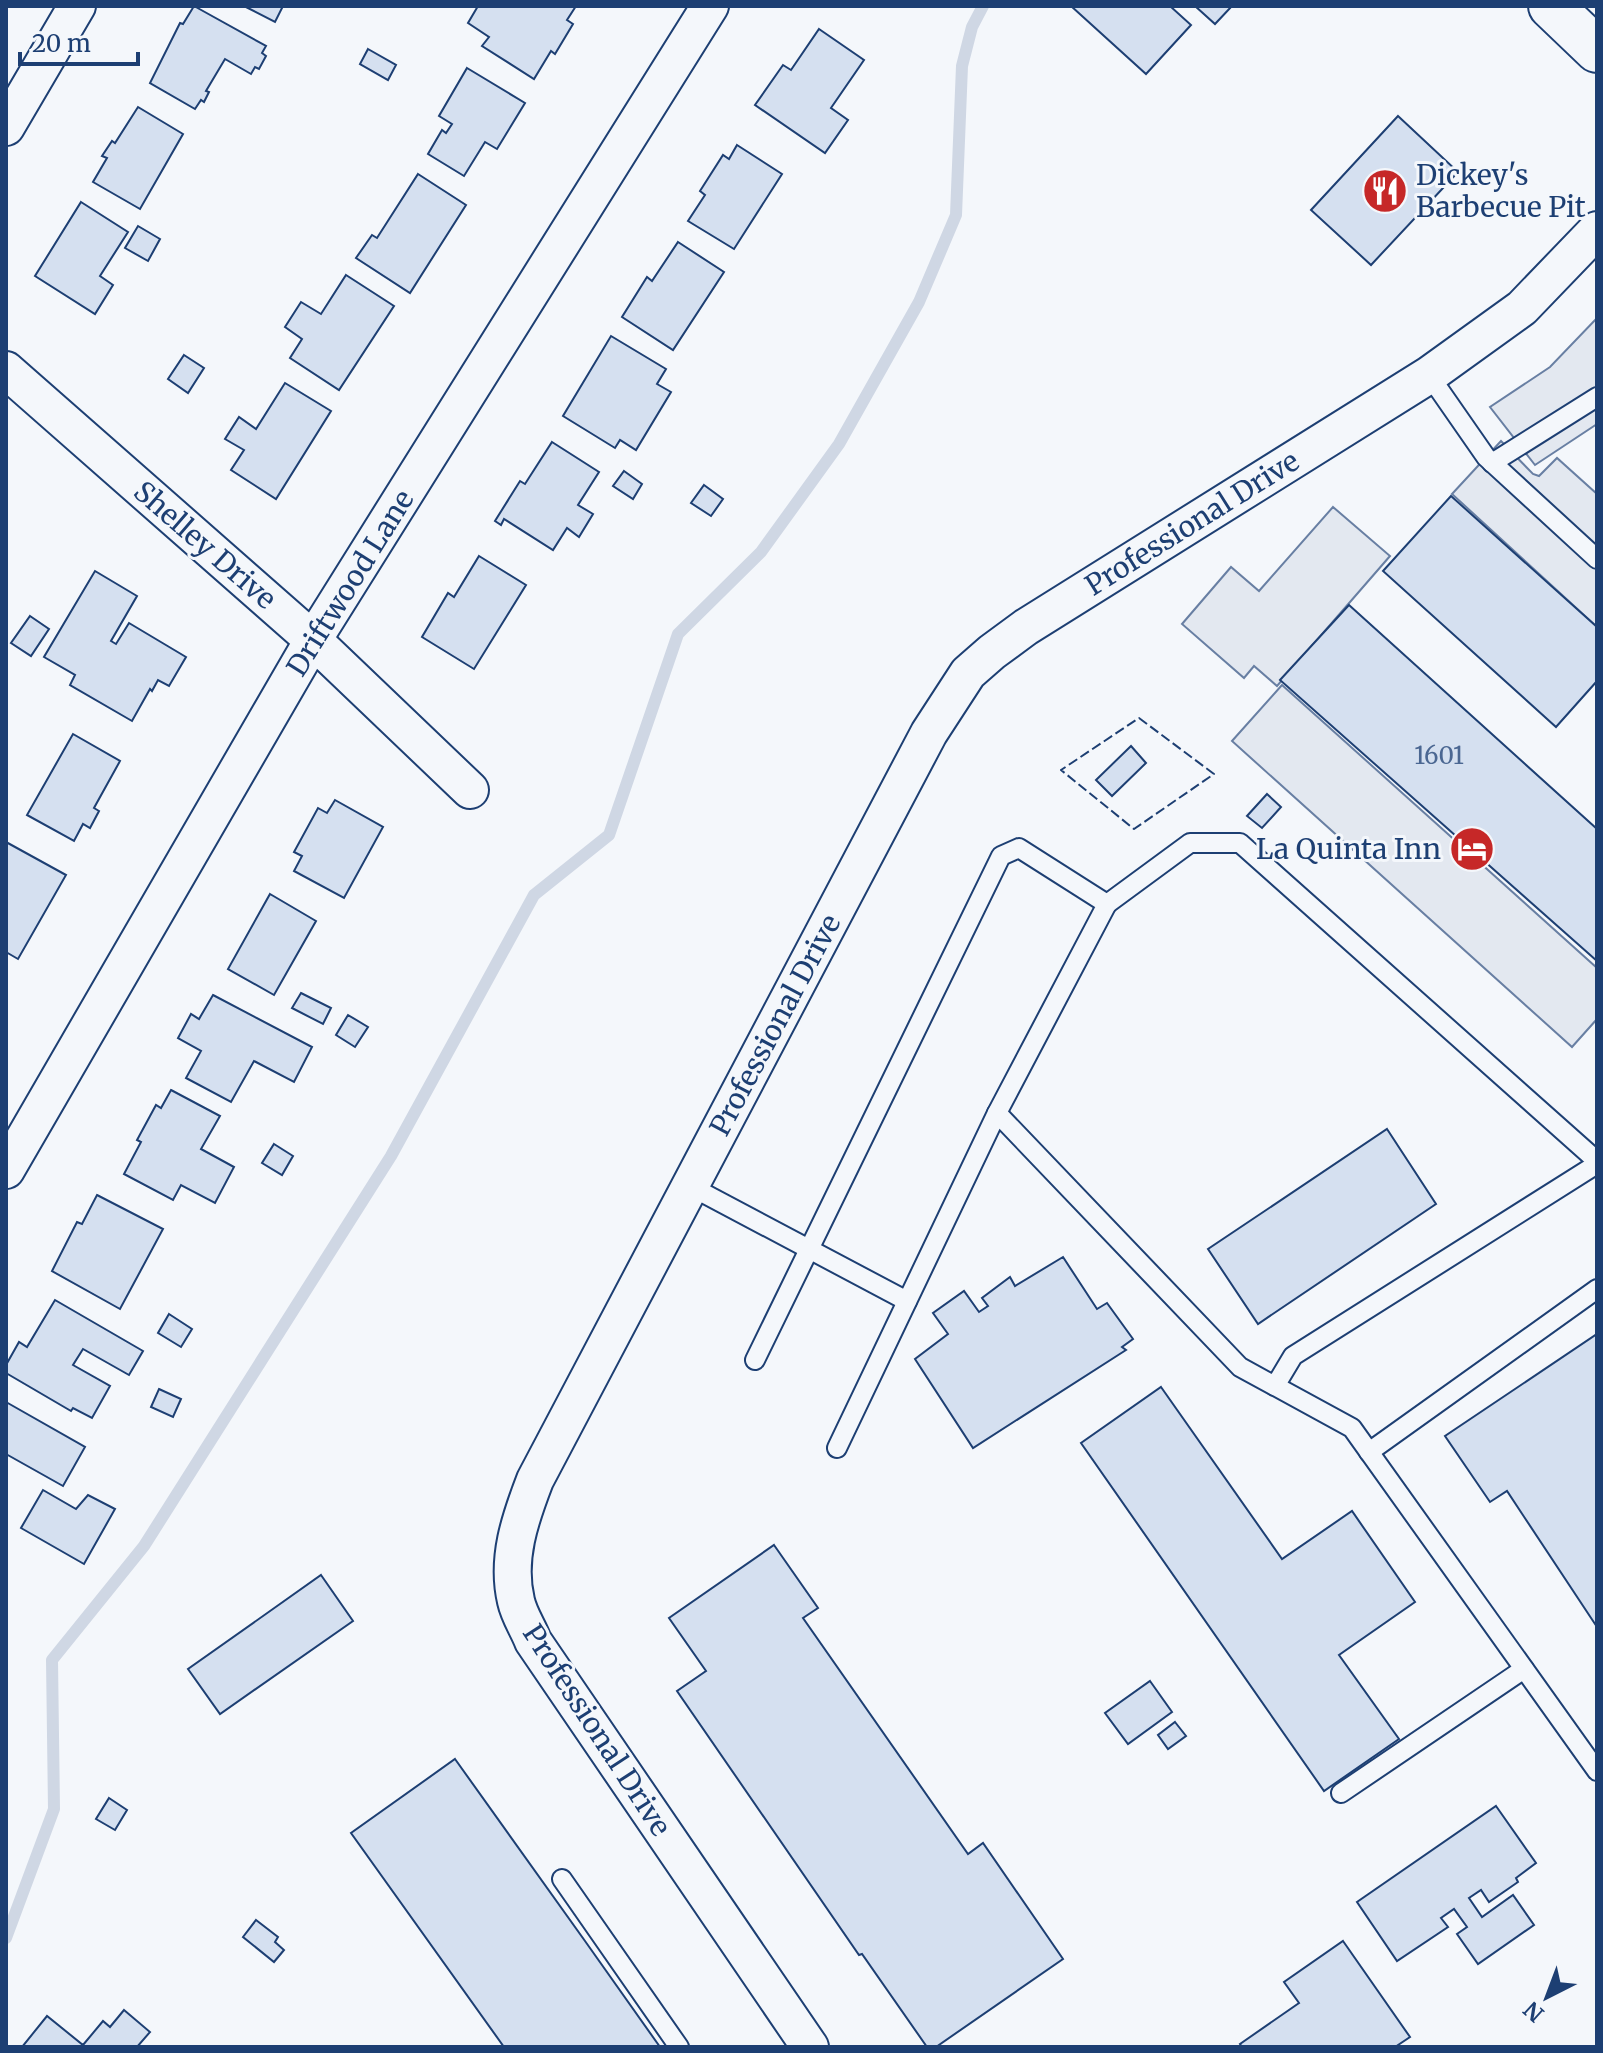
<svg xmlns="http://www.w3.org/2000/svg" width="1603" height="2053" font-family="Merriweather,serif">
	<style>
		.parking { fill: #e3e8f0; stroke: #687fa3; stroke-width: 2 }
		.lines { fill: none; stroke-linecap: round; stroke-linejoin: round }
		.stream { stroke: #cfd7e4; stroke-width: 12 }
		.building { fill: #d5e0f0; stroke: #1d3f73; stroke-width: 2 }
		.service-casing { stroke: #1d3f73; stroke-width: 22 }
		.minor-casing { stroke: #1d3f73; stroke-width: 40 }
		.trunk-casing { stroke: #1d3f73; stroke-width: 48 }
		.service { stroke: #f4f7fb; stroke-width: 18 }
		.minor { stroke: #f4f7fb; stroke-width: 36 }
		.trunk { stroke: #f4f7fb; stroke-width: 44 }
		.fence { stroke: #1d3f73; stroke-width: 2; stroke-dasharray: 10 4; stroke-linecap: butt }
		.labels { text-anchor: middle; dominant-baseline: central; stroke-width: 6; stroke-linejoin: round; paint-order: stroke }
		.number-label { font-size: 24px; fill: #4b6792 }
		.poi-label { font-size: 28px; fill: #1d3f73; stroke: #f4f7fb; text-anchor: start }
		.street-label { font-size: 28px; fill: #1d3f73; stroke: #f4f7fb }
	</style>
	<rect width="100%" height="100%" fill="#f4f7fb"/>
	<g class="parking">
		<polygon points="1597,318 1597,424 1535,465 1490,407 1550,367"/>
		<polygon points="1501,441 1533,474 1539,476 1557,458 1597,494 1597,627 1452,494"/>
		<polygon points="1333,507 1390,556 1277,686 1254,666 1244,678 1182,624 1231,567 1259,591"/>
		<polygon points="1282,685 1597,968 1597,1019 1572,1047 1232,741"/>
	</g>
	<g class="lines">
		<polyline class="stream" points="6,1938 54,1809 52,1660 144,1546 391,1156 534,895 609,835 678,634 761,552 839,444 919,302 956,215 962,66 972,27 983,6"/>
	</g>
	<g class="building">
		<polygon points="194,6 266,46 262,53 266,56 259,69 255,67 251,74 225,59 206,91 209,92 204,102 201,100 195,109 150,83 180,23 183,24"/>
		<polygon points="244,6 283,6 275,22"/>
		<polygon points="478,6 576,6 567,20 573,24 555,54 551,51 534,79 482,46 489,37 468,23"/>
		<polygon points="1071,6 1170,6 1191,25 1146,74"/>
		<polygon points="1195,6 1232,6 1215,24"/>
		<polygon points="819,29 864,60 831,108 848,120 825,153 755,105 783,65 791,70"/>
		<polygon points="368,49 396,65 388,80 360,64"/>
		<polygon points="467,68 525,103 497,149 485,142 464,176 428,154 442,130 446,133 452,124 439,116"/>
		<polygon points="138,107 183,134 140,209 93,182 107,158 102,156 112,141 115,143"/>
		<polygon points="1398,116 1458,172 1371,265 1311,210"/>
		<polygon points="737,145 782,174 734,249 688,221 705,195 700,191 723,155 729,159"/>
		<polygon points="418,174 466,205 410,293 356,258 372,235 377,238"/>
		<polygon points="81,202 128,232 100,276 113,285 95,314 35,276"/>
		<polygon points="138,226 160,239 148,261 125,248"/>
		<polygon points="678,242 724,272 673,350 622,317 647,277 652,281"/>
		<polygon points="346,275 394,306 339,390 290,358 302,339 285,327 301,302 321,314"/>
		<polygon points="611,336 666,369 657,384 671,392 636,450 620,440 615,448 563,416"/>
		<polygon points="184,355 204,368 188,393 168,379"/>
		<polygon points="285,383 331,411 276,499 231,470 244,450 225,439 239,417 256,429"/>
		<polygon points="552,442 599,472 578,505 593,514 579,537 567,528 553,550 504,519 501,525 495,521 520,481 525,484"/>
		<polygon points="624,471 642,484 633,499 613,486"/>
		<polygon points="704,485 723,499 711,516 691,503"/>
		<polygon points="1451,496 1597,627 1597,681 1556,727 1383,571"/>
		<polygon points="479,556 526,585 474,669 422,637 448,593 454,597"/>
		<polygon points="95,571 137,596 111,641 116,644 129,623 186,657 169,686 158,680 152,691 150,689 132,721 70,685 75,675 44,657"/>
		<polygon points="1349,605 1597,829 1597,961 1280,680"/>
		<polygon points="30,616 49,629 31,656 11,643"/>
		<polygon points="73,734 120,761 94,808 99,811 90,828 83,824 74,841 27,815"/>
		<polygon points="1131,746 1146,763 1112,796 1096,780"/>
		<polygon points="1267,794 1281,807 1262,828 1247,816"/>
		<polygon points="335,800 383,827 344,898 294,871 302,856 294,852 318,808 327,813"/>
		<polygon points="6,842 66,875 18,959 6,952"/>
		<polygon points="270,894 316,921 274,995 228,969"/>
		<polygon points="301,993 331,1008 323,1024 292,1008"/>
		<polygon points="213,995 312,1047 294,1082 254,1061 231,1102 186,1078 201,1051 178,1038 191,1014 199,1019"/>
		<polygon points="348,1015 368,1027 355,1047 336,1035"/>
		<polygon points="171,1090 220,1116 201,1149 234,1167 215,1203 181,1185 173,1200 124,1174 141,1142 137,1140 156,1105 161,1108"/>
		<polygon points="1387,1129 1436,1204 1258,1324 1208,1249"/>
		<polygon points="274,1144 293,1156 282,1175 262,1163"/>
		<polygon points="97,1195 163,1229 120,1309 52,1271 77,1222 82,1224"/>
		<polygon points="1063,1257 1097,1309 1107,1303 1133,1339 1122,1347 1126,1350 973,1448 915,1359 948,1334 933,1313 964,1291 979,1312 988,1306 982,1298 1010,1277 1015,1286"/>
		<polygon points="55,1300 143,1351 129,1375 83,1349 73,1365 110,1386 92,1418 73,1408 71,1411 6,1373 6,1365 19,1342 27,1347"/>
		<polygon points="169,1314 192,1329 181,1347 158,1333"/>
		<polygon points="1597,1334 1597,1627 1507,1491 1490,1502 1445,1436"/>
		<polygon points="1161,1387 1282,1559 1352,1511 1415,1602 1339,1655 1399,1739 1324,1791 1081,1443"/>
		<polygon points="159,1389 181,1399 173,1417 151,1407"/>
		<polygon points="6,1402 85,1447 63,1486 6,1454"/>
		<polygon points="43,1490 76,1509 88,1495 115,1509 84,1564 21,1528"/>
		<polygon points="774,1545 818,1608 803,1618 968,1854 983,1843 1063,1959 936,2047 927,2047 862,1954 859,1955 677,1691 706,1671 669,1618"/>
		<polygon points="321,1575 353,1621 220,1714 188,1669"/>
		<polygon points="1150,1681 1172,1712 1128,1744 1105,1713"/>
		<polygon points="1175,1722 1186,1736 1168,1749 1158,1735"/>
		<polygon points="455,1759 585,1941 660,2047 504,2047 351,1833"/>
		<polygon points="109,1798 127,1810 115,1830 96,1819"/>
		<polygon points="1496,1806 1536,1863 1516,1878 1518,1882 1489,1902 1481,1890 1469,1898 1482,1917 1513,1895 1534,1925 1478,1964 1457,1934 1467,1927 1454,1909 1441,1918 1448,1927 1397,1961 1357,1902"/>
		<polygon points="256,1920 278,1937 275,1942 284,1950 274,1962 243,1937"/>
		<polygon points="1343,1941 1410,2037 1395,2047 1242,2047 1240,2044 1299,2003 1284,1982"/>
		<polygon points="124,2010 150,2032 137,2047 22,2047 47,2016 83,2045 103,2021 110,2027"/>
	</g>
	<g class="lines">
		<g class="service-casing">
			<g id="service">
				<polyline points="1429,375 1486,457 1597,559"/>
				<polyline points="1492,463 1597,397"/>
				<polyline points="1107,904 1190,843 1240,843 1597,1161"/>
				<polyline points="690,1186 907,1301"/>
				<polyline points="755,1360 1001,856 1019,848 1107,904 997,1113"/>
				<polyline points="1275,1386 1293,1356 1597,1164"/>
				<polyline points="837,1448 997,1113 1240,1367 1352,1428 1597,1771"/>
				<polyline points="1369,1452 1597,1289"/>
				<polyline points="1341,1793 1524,1669"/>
				<polyline points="562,1879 679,2047"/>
			</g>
		</g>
		<g class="minor-casing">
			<g id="minor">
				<polyline points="6,127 77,6"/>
				<polyline points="6,370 313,640 470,790"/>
				<polyline points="6,1170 313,640 710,6"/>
				<path d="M810,2047L533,1641C528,1628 519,1615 516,1601C506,1559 520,1519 535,1480L929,733L968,673L992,652L1026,627L1429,375L1522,308L1597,230"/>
			</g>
		</g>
		<g class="trunk-casing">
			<polyline id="trunk" points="1551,6 1597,50"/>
		</g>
		<use href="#service" class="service"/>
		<use href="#minor" class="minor"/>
		<use href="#trunk" class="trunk"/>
		<polygon class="fence" points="1139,718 1214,774 1134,829 1061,770"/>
	</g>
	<defs>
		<g id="restaurant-disc" transform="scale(2.3)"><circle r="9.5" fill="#c62828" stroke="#f4f7fb"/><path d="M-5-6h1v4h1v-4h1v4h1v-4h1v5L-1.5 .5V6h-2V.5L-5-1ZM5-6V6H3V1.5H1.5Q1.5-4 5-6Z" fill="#fff"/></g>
		<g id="hotel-disc" transform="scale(2.3)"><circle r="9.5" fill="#c62828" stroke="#f4f7fb"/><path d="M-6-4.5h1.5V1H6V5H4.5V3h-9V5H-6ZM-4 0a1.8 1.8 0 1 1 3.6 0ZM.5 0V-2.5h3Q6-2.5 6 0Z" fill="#fff"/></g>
	</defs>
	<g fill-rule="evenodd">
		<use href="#restaurant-disc" x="1385" y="191"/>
		<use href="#hotel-disc" x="1472" y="849"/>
	</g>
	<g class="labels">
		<g class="number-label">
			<text x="1439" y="755">1601</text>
		</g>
		<g class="poi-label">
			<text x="1416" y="175">Dickey's<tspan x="1416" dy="32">Barbecue Pit</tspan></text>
			<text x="1441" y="849" text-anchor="end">La Quinta Inn</text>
		</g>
		<g class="street-label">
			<text transform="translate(1192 523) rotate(-32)">Professional Drive</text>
			<text transform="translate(205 545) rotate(41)">Shelley Drive</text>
			<text transform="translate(350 583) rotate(-58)">Driftwood Lane</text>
			<text transform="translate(775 1025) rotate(-62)">Professional Drive</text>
			<text transform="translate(597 1730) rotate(57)">Professional Drive</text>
		</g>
	</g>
	<rect width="1603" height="2053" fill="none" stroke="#1d3f73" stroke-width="16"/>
	<g transform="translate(1547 1997) rotate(222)" stroke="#f4f7fb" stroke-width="6" paint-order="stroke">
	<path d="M0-6L14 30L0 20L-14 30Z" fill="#1d3f73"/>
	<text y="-12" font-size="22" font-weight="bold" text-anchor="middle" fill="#1d3f73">N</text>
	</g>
	<path d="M20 52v12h118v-12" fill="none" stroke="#1d3f73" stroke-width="4"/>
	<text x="32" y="52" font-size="24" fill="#1d3f73" stroke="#f4f7fb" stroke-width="6" paint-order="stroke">20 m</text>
</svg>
